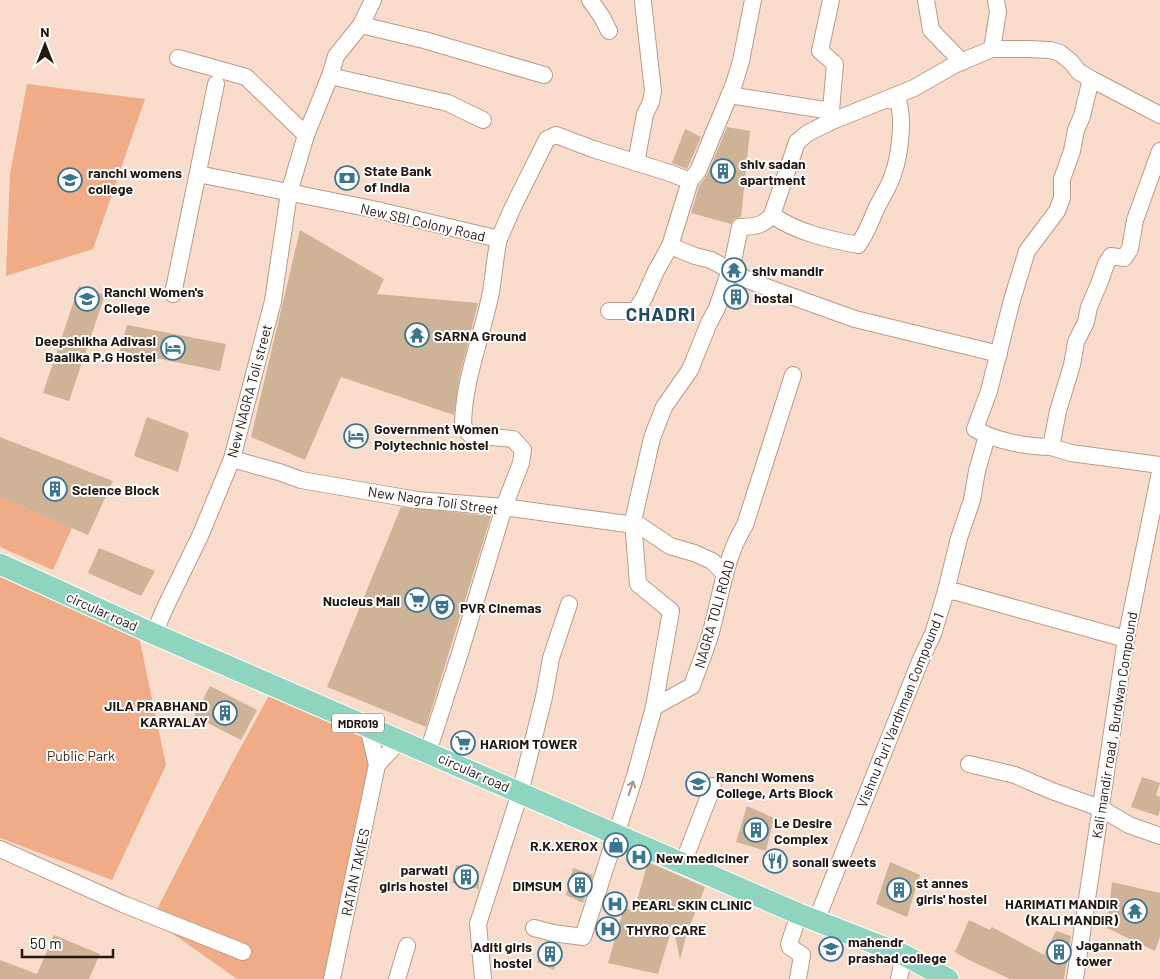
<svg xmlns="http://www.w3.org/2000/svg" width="1160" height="979" font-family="Barlow,sans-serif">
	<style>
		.green { fill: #efac87 }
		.building { fill: #ceb396 }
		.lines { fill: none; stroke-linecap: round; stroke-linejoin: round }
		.minor-casing { stroke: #bd9a87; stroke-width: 18 }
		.major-casing { stroke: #fff; stroke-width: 23 }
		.minor { stroke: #fff; stroke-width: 16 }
		.major { stroke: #8fd4bf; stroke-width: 21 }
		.oneway { stroke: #9c9793 }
		.labels { text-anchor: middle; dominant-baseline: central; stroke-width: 4; stroke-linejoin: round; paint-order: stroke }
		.shield { fill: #fff; stroke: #665d58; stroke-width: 1 }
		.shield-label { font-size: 12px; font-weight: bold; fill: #241710 }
		.poi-label { font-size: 14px; font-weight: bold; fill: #241710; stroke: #fff; text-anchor: start }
		.street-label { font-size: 14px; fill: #241710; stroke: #fff }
		.park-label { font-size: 14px; fill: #442411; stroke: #fff }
		.district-label { font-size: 19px; font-weight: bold; letter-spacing: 1px; fill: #1e4c60; stroke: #fff }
	</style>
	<rect width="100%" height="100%" fill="#fadccc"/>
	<g class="green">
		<polygon points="27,84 145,99 93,249 6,276 10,174"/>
		<polygon points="0,497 72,528 53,570 0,547"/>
		<polygon points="0,576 139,637 166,765 112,880 0,838"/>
		<polygon points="271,692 365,728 372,761 327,979 237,979 152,919 231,765"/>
	</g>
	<g class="building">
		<polygon points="727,127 750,131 741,217 734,219 731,224 691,213 699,186 707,175"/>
		<polygon points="685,129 701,137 687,169 672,163"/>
		<polygon points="300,230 384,279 377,294 478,303 460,374 454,415 341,377 305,460 251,437"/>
		<polygon points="79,286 105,295 69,401 43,393"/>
		<polygon points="734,289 745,292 740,307 729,304"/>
		<polygon points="127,325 226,344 220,371 120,351"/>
		<polygon points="147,417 189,433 178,472 134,456"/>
		<polygon points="0,437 113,481 88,535 0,497"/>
		<polygon points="401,507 491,516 426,727 327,687"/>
		<polygon points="99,548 155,571 141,596 88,573"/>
		<polygon points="210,686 257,710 241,740 194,716"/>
		<polygon points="1142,777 1160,783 1156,795 1160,797 1160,810 1158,816 1131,807"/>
		<polygon points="747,806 774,818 766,851 736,842"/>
		<polygon points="648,862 705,887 686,936 680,960 673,925 658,974 608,963 624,908 634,911"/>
		<polygon points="890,862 920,875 907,917 876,904"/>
		<polygon points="456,865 479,871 479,889 452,883"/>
		<polygon points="573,868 593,875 583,903 566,895"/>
		<polygon points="1112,882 1160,893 1160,937 1155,951 1107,928"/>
		<polygon points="969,920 990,930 992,927 1044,955 1056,931 1071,936 1064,979 1010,979 969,960 955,952"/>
		<polygon points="54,935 100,954 89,979 0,979 0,960 37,974"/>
		<polygon points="547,942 561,945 554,970 537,962"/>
	</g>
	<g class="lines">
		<g class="minor-casing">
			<g id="minor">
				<polyline points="590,0 602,17 609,31"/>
				<polyline points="926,0 931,30 962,62"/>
				<polyline points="361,25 424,40 544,75"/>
				<polyline points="992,49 998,12 996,0"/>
				<polyline points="178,58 246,77 306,135"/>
				<polyline points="330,76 448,103 483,120"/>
				<polyline points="729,95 831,111"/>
				<polyline points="830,122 835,64 820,51 831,0"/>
				<polyline points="1160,151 1135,220 1130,249 1124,258 1111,256 1106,264 1099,284 1089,307 1086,322 1076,342 1072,365 1058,411 1051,447 1071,453 1160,465"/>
				<polyline points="636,163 645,114 651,102 653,91 643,2"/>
				<path d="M198,174L377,210L499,239C495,256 494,274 491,292C482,337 463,381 463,427L471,435L513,439L523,450L521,463L504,507L460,653L428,752"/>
				<polyline points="690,181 698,171 734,84 741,61 753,0"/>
				<path d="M772,215C798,233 828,239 858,245C867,233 871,220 877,207C883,195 891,184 894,171C900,154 904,118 898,101L888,100"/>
				<polyline points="499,239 513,207 547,139 556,135 593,149 670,173 690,181 670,246 656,271 644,298 635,311 609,311"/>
				<polyline points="670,246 695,256 711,260 748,280 774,290 855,319 999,354"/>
				<polyline points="173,294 216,84"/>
				<path d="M1051,447C1028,447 995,441 975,429L989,391L1012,300L1027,251L1057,211L1062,198V179L1072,151L1076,130L1082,116L1091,79L1160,115"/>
				<polyline points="232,459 279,472 301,480 365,491 417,500 504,507 627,524 633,521 638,584 671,611 654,707"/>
				<path d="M725,574L712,561L694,553L670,546L633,521L652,438L664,407L690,370L709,323L717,308L733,261L740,227C755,226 762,227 772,215L797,142L808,133L830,122L914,88L956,64L992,49H1027L1050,50L1060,53L1071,62L1079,72L1091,79"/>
				<polyline points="946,591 957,592 1126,639"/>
				<polyline points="154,634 164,610 200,536 232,459 273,301 289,193 306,135 330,76 336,56 361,25 373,0"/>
				<polyline points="969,764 1015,775 1052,791 1100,808 1129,825 1160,836"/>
				<polyline points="377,765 400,740"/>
				<polyline points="0,849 123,904 243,952"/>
				<polyline points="683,863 713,786"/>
				<polyline points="816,921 921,659 933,634 946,591 959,538 972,500 977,471 987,436"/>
				<path d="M534,928L553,933L583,937L635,776L654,707L692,686C698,668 706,650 711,632C721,596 725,557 745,525L793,375"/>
				<polyline points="332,979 377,765 368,727"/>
				<polyline points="397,979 407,946"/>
				<polyline points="483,979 478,924 520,793 544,697 551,658 569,604"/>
				<polyline points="798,979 802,955 790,947 789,944 799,914"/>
				<polyline points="899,979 904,955"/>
				<polyline points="1075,979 1126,639 1160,472"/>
			</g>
		</g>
		<g class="major-casing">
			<polyline id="major" points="0,564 154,634 799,914 904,955 948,979"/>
		</g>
		<use href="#minor" class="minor"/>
		<use href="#major" class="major"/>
	</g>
	<defs><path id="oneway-shaft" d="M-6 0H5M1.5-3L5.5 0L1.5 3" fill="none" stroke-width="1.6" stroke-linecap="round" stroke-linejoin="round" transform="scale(1.25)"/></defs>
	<use class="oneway" href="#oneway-shaft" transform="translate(631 788) rotate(-72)"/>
	<defs>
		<g id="building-ring" transform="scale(1.25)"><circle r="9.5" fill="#fff" stroke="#3c758f" stroke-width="1.5"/><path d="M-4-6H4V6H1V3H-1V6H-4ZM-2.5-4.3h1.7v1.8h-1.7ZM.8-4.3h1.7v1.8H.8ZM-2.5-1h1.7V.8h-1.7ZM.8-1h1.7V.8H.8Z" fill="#3c758f"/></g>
		<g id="bank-ring" transform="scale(1.25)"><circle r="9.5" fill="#fff" stroke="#3c758f" stroke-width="1.5"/><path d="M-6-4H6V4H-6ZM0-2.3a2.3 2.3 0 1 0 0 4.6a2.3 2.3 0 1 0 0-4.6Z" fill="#3c758f"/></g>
		<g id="university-ring" transform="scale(1.25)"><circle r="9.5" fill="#fff" stroke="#3c758f" stroke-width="1.5"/><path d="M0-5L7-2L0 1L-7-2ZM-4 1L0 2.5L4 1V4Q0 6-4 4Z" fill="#3c758f"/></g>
		<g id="temple-ring" transform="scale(1.25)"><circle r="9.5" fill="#fff" stroke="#3c758f" stroke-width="1.5"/><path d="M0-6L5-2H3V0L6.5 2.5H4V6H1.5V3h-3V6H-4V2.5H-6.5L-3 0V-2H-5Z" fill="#3c758f"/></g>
		<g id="hotel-ring" transform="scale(1.25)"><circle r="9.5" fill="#fff" stroke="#3c758f" stroke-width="1.5"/><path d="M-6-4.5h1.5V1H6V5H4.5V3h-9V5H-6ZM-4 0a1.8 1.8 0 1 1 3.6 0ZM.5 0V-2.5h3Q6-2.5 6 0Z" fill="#3c758f"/></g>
		<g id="supermarket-ring" transform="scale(1.25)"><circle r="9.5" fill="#fff" stroke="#3c758f" stroke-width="1.5"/><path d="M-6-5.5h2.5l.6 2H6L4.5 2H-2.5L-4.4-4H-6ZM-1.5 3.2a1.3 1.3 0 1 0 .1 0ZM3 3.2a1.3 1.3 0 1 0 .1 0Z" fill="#3c758f"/></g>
		<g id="theatre-ring" transform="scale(1.25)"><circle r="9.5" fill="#fff" stroke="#3c758f" stroke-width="1.5"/><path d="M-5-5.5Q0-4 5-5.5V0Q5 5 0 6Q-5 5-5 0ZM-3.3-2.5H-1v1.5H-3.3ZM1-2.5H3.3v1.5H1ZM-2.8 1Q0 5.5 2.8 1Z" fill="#3c758f"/></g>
		<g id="shop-ring" transform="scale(1.25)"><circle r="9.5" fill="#fff" stroke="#3c758f" stroke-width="1.5"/><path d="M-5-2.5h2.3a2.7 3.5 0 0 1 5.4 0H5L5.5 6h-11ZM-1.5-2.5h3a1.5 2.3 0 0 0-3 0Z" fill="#3c758f"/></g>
		<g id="hospital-ring" transform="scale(1.25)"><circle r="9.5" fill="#fff" stroke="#3c758f" stroke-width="1.5"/><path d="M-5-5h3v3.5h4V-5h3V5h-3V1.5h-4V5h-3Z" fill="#3c758f"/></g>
		<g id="restaurant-ring" transform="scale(1.25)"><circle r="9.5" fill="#fff" stroke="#3c758f" stroke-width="1.5"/><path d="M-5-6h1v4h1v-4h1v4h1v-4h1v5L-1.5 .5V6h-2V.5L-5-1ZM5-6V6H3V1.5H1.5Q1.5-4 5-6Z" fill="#3c758f"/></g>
	</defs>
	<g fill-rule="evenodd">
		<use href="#building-ring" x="723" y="171"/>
		<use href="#bank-ring" x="347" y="178"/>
		<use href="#university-ring" x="70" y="180"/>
		<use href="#temple-ring" x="734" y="270"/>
		<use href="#building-ring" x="736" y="297"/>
		<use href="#university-ring" x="87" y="299"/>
		<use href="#temple-ring" x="417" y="335"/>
		<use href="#hotel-ring" x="173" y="348"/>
		<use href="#hotel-ring" x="356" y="436"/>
		<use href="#building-ring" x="55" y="489"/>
		<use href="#supermarket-ring" x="417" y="600"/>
		<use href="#theatre-ring" x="442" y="607"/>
		<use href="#building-ring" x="225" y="713"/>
		<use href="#supermarket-ring" x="463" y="743"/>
		<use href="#university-ring" x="698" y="784"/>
		<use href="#building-ring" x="756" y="830"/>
		<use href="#shop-ring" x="616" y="845"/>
		<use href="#hospital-ring" x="639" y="857"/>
		<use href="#restaurant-ring" x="775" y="861"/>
		<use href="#building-ring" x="466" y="877"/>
		<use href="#building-ring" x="580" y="885"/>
		<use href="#building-ring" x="899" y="890"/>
		<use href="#hospital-ring" x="615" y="904"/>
		<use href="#temple-ring" x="1135" y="911"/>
		<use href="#hospital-ring" x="608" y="929"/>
		<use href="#university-ring" x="831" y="949"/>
		<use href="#building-ring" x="1059" y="952"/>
		<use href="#building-ring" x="550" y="954"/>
	</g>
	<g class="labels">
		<rect class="shield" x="332" y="713.5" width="52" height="19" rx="4"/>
		<g class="shield-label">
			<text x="358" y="723">MDR019</text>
		</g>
		<g class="poi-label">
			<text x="740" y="163">shiv sadan<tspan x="740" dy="16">apartment</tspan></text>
			<text x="364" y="170">State Bank<tspan x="364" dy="16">of India</tspan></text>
			<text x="88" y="172">ranchi womens<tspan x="88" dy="16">college</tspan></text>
			<text x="752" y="270">shiv mandir</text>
			<text x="104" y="291">Ranchi Women's<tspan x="104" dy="16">College</tspan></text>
			<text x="754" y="297">hostal</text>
			<text x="434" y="335">SARNA Ground</text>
			<text x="156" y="340" text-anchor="end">Deepshikha Adivasi<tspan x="156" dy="16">Baalika P.G Hostel</tspan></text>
			<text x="374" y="428">Government Women<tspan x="374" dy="16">Polytechnic hostel</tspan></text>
			<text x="72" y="489">Science Block</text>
			<text x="400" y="600" text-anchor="end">Nucleus Mall</text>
			<text x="460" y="607">PVR Cinemas</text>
			<text x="208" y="705" text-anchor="end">JILA PRABHAND<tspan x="208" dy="16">KARYALAY</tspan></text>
			<text x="480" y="743">HARIOM TOWER</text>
			<text x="716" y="776">Ranchi Womens<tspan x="716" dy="16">College, Arts Block</tspan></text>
			<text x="774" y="822">Le Desire<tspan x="774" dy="16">Complex</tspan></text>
			<text x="598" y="845" text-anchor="end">R.K.XEROX</text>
			<text x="656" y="857">New mediciner</text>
			<text x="792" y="861">sonali sweets</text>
			<text x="448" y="869" text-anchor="end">parwati<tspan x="448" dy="16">girls hostel</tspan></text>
			<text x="916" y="882">st annes<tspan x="916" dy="16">girls' hostel</tspan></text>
			<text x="562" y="885" text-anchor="end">DIMSUM</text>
			<text x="1118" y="903" text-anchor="end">HARIMATI MANDIR<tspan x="1118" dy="16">(KALI MANDIR)</tspan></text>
			<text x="632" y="904">PEARL SKIN CLINIC</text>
			<text x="626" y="929">THYRO CARE</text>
			<text x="848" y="941">mahendr<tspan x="848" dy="16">prashad college</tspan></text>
			<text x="1076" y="944">Jagannath<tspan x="1076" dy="16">tower</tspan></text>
			<text x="532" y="946" text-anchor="end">Aditi girls<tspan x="532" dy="16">hostel</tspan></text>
		</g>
		<g class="street-label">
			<text transform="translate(423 222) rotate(13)">New SBI Colony Road</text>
			<text transform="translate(249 391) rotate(-75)">New NAGRA Toli street</text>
			<text transform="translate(433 500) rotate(8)">New Nagra Toli Street</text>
			<text transform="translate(102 611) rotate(24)">circular road</text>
			<text transform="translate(714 614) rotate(-74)">NAGRA TOLI ROAD</text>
			<text transform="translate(900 710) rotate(-68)">Vishnu Puri Vardhman Compound 1</text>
			<text transform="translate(1114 725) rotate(-81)">Kali mandir road , Burdwan Compound</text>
			<text transform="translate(474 772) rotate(24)">circular road</text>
			<text transform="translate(355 872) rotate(-78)">RATAN TAKIES</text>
		</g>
		<g class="park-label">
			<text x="81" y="755">Public Park</text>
		</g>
		<g class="district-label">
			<text x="661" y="313">CHADRI</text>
		</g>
	</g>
	<g transform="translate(45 45)" stroke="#ffffff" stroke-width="4" paint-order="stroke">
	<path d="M0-4L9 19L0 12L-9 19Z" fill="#241710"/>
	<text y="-8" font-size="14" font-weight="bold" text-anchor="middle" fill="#241710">N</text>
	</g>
	<path d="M22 949v8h91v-8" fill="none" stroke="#241710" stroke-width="2.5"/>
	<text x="30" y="949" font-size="15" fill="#241710" stroke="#ffffff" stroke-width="4" paint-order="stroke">50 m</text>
</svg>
